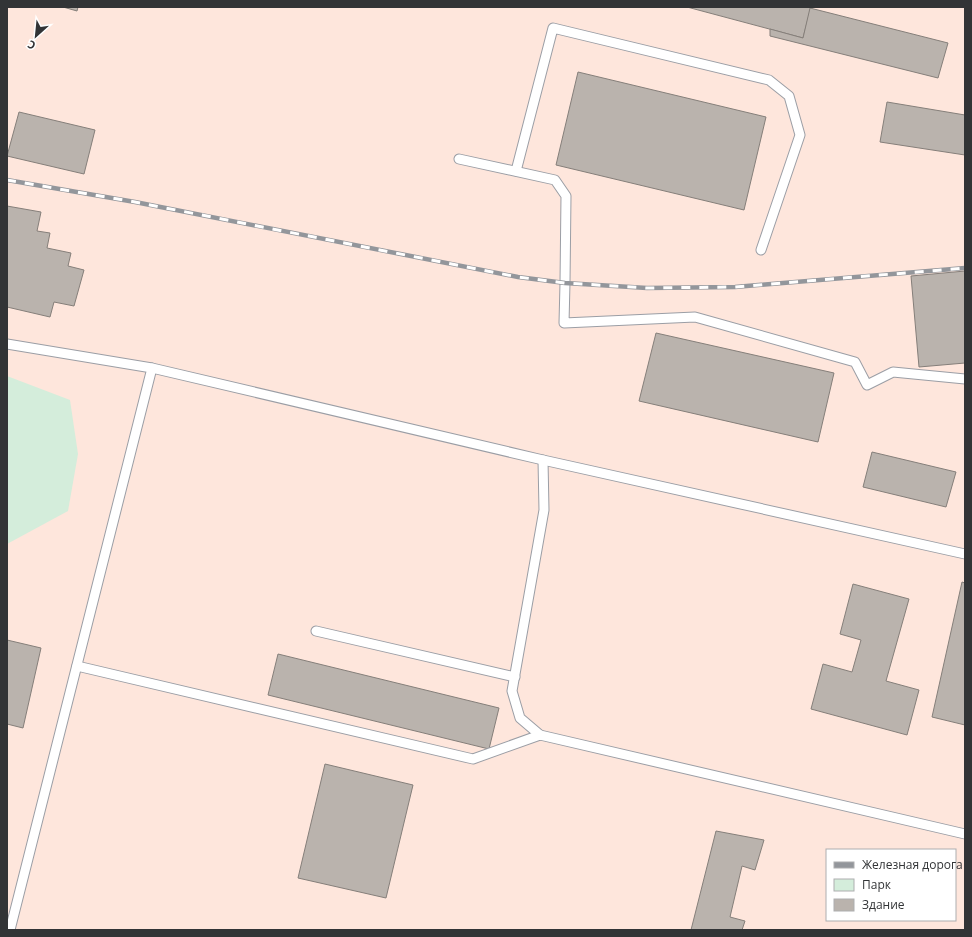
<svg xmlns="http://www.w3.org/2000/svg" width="972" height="937" font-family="'Open Sans',sans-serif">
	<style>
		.industrial { fill: #fee6dc; fill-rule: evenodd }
		.green { fill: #d4eddb }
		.building { fill: #bab3ad; stroke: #857f7a }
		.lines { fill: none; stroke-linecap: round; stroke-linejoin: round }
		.lane-casing { stroke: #9b9ea5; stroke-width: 11 }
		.lane { stroke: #fff; stroke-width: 9 }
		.rail-casing { stroke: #93969b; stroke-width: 4.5 }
		.rail { stroke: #fff; stroke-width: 3; stroke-dasharray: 9; stroke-linecap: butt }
	</style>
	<rect width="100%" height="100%" fill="#f2f6fd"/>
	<path class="industrial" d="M7,7H965V930H7ZM827,850H955V920H827Z"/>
	<polygon class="green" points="7,376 70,400 78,454 68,511 7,544"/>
	<g class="building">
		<polygon points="63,7 78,7 77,11"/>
		<polygon points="687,7 811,7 803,38"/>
		<polygon points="810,8 948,43 938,78 770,36 770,29 803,38"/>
		<polygon points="578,72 766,117 744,210 556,165"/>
		<polygon points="887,102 965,115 965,155 880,142"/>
		<polygon points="19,112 95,130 84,174 7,156"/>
		<polygon points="7,206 41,212 37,231 50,233 47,248 71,253 68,266 84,270 74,306 54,302 50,317 7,307"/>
		<polygon points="965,271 965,363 919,367 911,276"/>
		<polygon points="656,333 834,373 818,442 639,401"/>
		<polygon points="872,452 956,472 946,507 863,487"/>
		<polygon points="962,582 965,583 965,725 932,717"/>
		<polygon points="853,584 909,599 886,681 919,690 907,735 811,709 823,664 852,672 861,640 840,634"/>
		<polygon points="7,640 41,648 23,728 7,724"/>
		<polygon points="278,654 499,708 489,749 268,695"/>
		<polygon points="325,764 413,785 386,898 298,878"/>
		<polygon points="716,831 764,840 755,870 742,866 730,917 745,921 742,930 691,930"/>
	</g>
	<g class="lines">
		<g class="lane-casing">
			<g id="lane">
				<polyline points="459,159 555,180 566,196 565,283 564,323 695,317 855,362 867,385 893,372 965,379"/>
				<polyline points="516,171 553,28 769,80 789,96 800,135 761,250"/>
				<polyline points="7,344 152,368 543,460 965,554"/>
				<polyline points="316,631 515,677"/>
				<polyline points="77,666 473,759 540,735 965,834"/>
				<polyline points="540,735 520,718 512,691 544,510 543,460"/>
				<polyline points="10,930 152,368"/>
			</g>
		</g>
		<use href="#lane" class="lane"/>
		<g class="rail-casing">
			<polyline id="rail" points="7,180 135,202 518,277 565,283 647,288 735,287 965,268"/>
		</g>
		<use href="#rail" class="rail"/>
	</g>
	<rect width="972" height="937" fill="none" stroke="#323436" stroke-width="16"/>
	<rect x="826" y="849" width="130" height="72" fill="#ffffff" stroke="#adaeaf"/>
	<rect x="834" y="862" width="20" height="6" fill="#93969b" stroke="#adaeaf"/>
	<text x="862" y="869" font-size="12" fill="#323436">Железная дорога</text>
	<rect x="834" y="879" width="20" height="12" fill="#d4eddb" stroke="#adaeaf"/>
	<text x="862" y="889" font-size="12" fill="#323436">Парк</text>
	<rect x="834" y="899" width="20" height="12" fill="#bab3ad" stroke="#adaeaf"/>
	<text x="862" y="909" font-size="12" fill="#323436">Здание</text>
	<g transform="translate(36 36) rotate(207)" stroke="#ffffff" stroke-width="3" paint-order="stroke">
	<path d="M0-3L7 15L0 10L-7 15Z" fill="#323436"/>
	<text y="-6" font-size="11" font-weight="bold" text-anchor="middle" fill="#323436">С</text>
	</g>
</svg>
